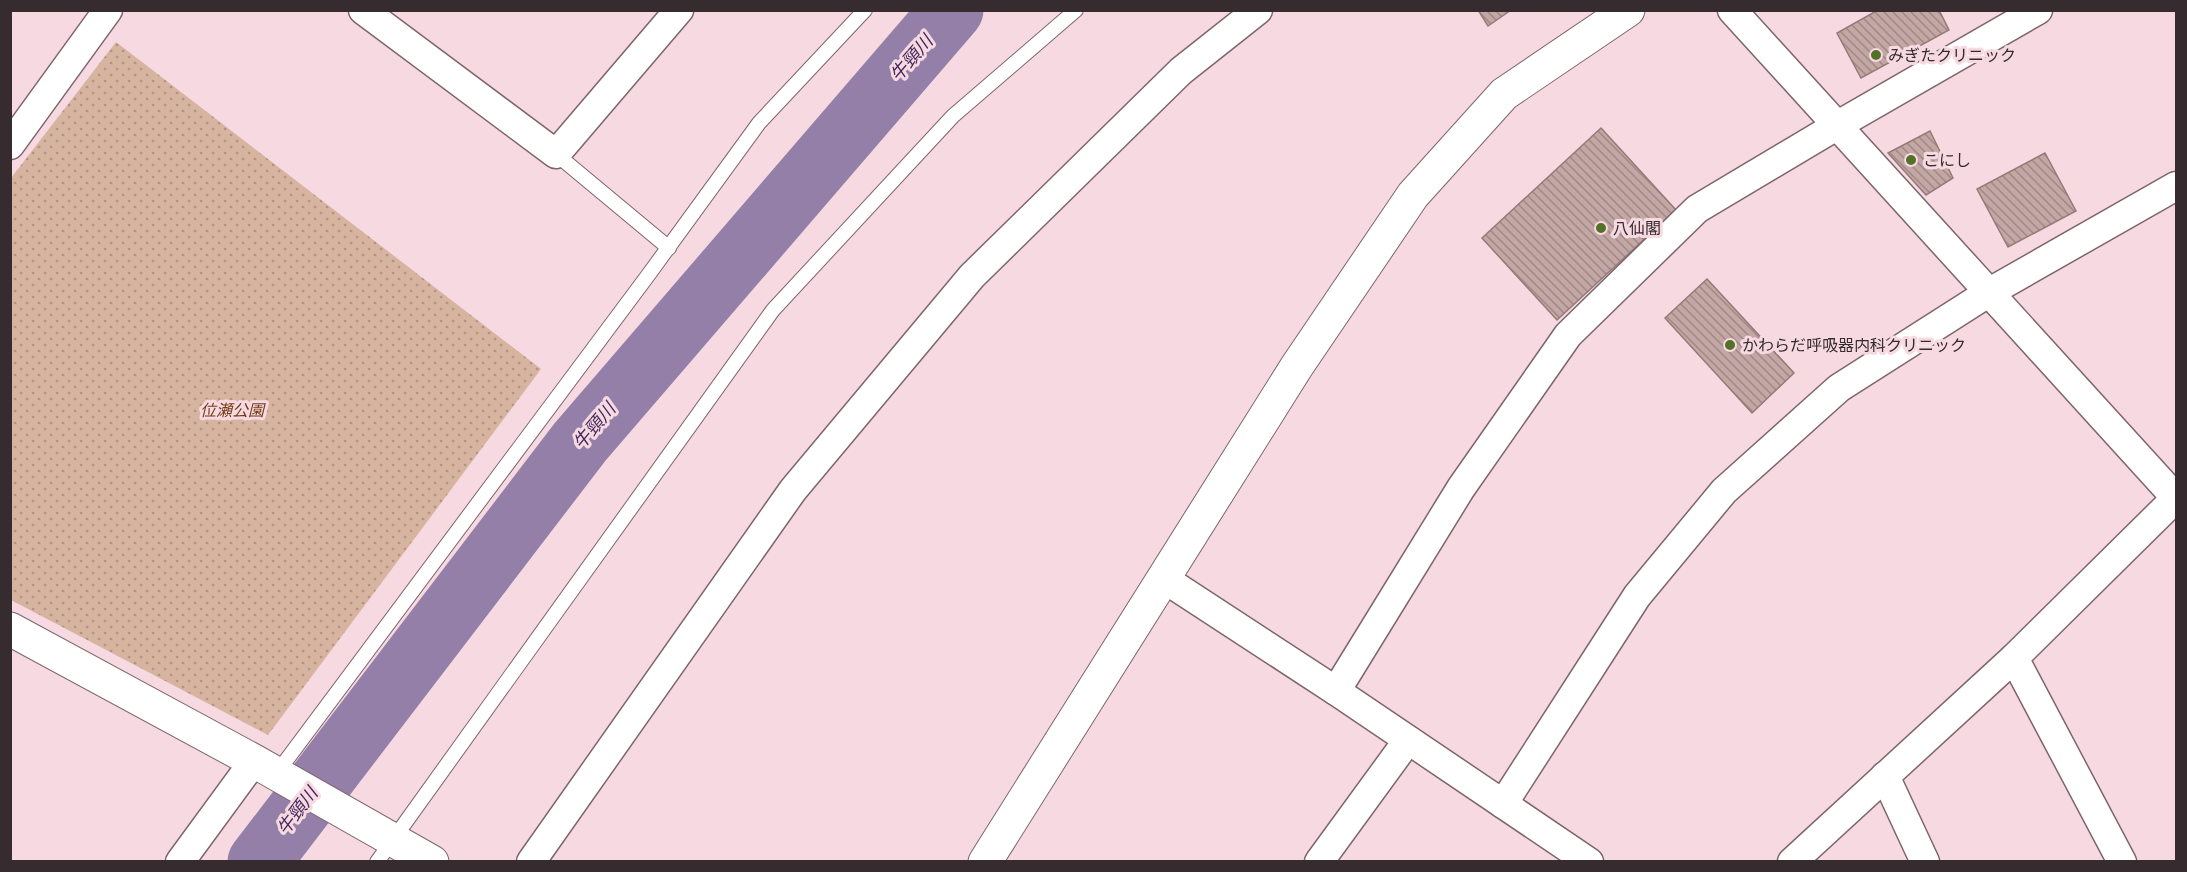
<svg xmlns="http://www.w3.org/2000/svg" width="2187" height="872" font-family="Lora,'Noto Sans JP',serif">
	<style>
		.park { fill: url(#park-dots) }
		.lines { fill: none; stroke-linecap: round; stroke-linejoin: round }
		.river { stroke: #947fa8; stroke-width: 63 }
		.building { fill: url(#building-back-hatch); stroke: #957a77; stroke-width: 1.5 }
		.service-casing { stroke: #7e656c; stroke-width: 16 }
		.minor-casing { stroke: #7e656c; stroke-width: 31 }
		.tertiary-casing { stroke: #7e656c; stroke-width: 35 }
		.service { stroke: #fff; stroke-width: 14 }
		.minor { stroke: #fff; stroke-width: 28 }
		.tertiary { stroke: #fff; stroke-width: 33 }
		.poi-dot { fill: #527228; stroke: #f6d9e1; stroke-width: 2 }
		.labels { text-anchor: middle; dominant-baseline: central; stroke-width: 6; stroke-linejoin: round; paint-order: stroke }
		.poi-label { font-size: 16px; fill: #362b2e; stroke: #f6d9e1; text-anchor: start }
		.park-label { font-size: 16px; font-style: italic; fill: #733b13; stroke: #f6d9e1 }
		.water-label { font-size: 18px; font-style: italic; fill: #44275b; stroke: #f6d9e1 }
	</style>
	<defs>
		<pattern id="park-dots" width="8" height="8" patternUnits="userSpaceOnUse" patternTransform="scale(1.5)"><rect width="8" height="8" fill="#d7b4a0"/><path d="M2 2h.1M6 6h.1" fill="none" stroke="#af9383" stroke-width="1.8" stroke-linecap="round"/></pattern>
		<pattern id="building-back-hatch" width="6" height="6" patternUnits="userSpaceOnUse" patternTransform="scale(1.5)"><rect width="6" height="6" fill="#c3a7a4"/><path d="M-1 5l2 2M0 0l6 6M5-1l2 2" fill="none" stroke="#9f8886"/></pattern>
	</defs>
	<rect width="100%" height="100%" fill="#f6d9e1"/>
	<polygon class="park" points="116,42 541,369 268,735 11,600 11,178"/>
	<g class="lines">
		<polyline class="river" points="259,862 580,442 952,10"/>
	</g>
	<g class="building">
		<polygon points="1478,10 1511,10 1488,26"/>
		<polygon points="1878,10 1939,10 1949,30 1861,78 1837,33"/>
		<polygon points="1601,128 1676,210 1557,320 1482,238"/>
		<polygon points="1930,131 1953,178 1926,195 1888,153"/>
		<polygon points="2045,153 2076,211 2008,247 1977,189"/>
		<polygon points="1707,279 1794,373 1752,413 1665,318"/>
	</g>
	<g class="lines">
		<g class="service-casing">
			<g id="service">
				<polyline points="556,154 669,248"/>
				<polyline points="276,774 649,274 759,123 865,10"/>
				<polyline points="377,862 773,310 953,116 1076,10"/>
			</g>
		</g>
		<g class="minor-casing">
			<g id="minor">
				<polyline points="363,10 556,154 679,10"/>
				<polyline points="1732,10 2176,498"/>
				<polyline points="10,145 108,10"/>
				<polyline points="1163,578 1336,691 1461,488 1568,335 1697,209 1838,125 2038,10"/>
				<polyline points="2014,658 2122,862"/>
				<polyline points="1336,691 1589,862"/>
				<polyline points="1885,776 1925,862"/>
				<polyline points="1503,804 1637,596 1724,491 1839,388 1988,293 2176,186"/>
				<polyline points="180,862 254,761"/>
				<polyline points="531,862 793,490 972,276 1181,71 1258,10"/>
				<polyline points="1319,862 1408,740"/>
				<polyline points="1792,862 2014,658 2176,498"/>
			</g>
		</g>
		<g class="tertiary-casing">
			<g id="tertiary">
				<polyline points="10,629 254,761 432,862"/>
				<polyline points="985,862 1297,366 1413,195 1504,94 1628,10"/>
			</g>
		</g>
		<use href="#service" class="service"/>
		<use href="#minor" class="minor"/>
		<use href="#tertiary" class="tertiary"/>
	</g>
	<g class="poi-dot">
		<circle cx="1876" cy="55" r="6"/>
		<circle cx="1911" cy="160" r="6"/>
		<circle cx="1601" cy="228" r="6"/>
		<circle cx="1730" cy="345" r="6"/>
	</g>
	<g class="labels">
		<g class="poi-label">
			<text x="1888" y="55">みぎたクリニック</text>
			<text x="1923" y="160">こにし</text>
			<text x="1613" y="228">八仙閣</text>
			<text x="1742" y="345">かわらだ呼吸器内科クリニック</text>
		</g>
		<g class="park-label">
			<text x="232" y="410">位瀬公園</text>
		</g>
		<g class="water-label">
			<text transform="translate(911 58) rotate(-49)">牛頸川</text>
			<text transform="translate(594 426) rotate(-50)">牛頸川</text>
			<text transform="translate(297 811) rotate(-53)">牛頸川</text>
		</g>
	</g>
	<rect width="2187" height="872" fill="none" stroke="#362b2e" stroke-width="24"/>
</svg>
